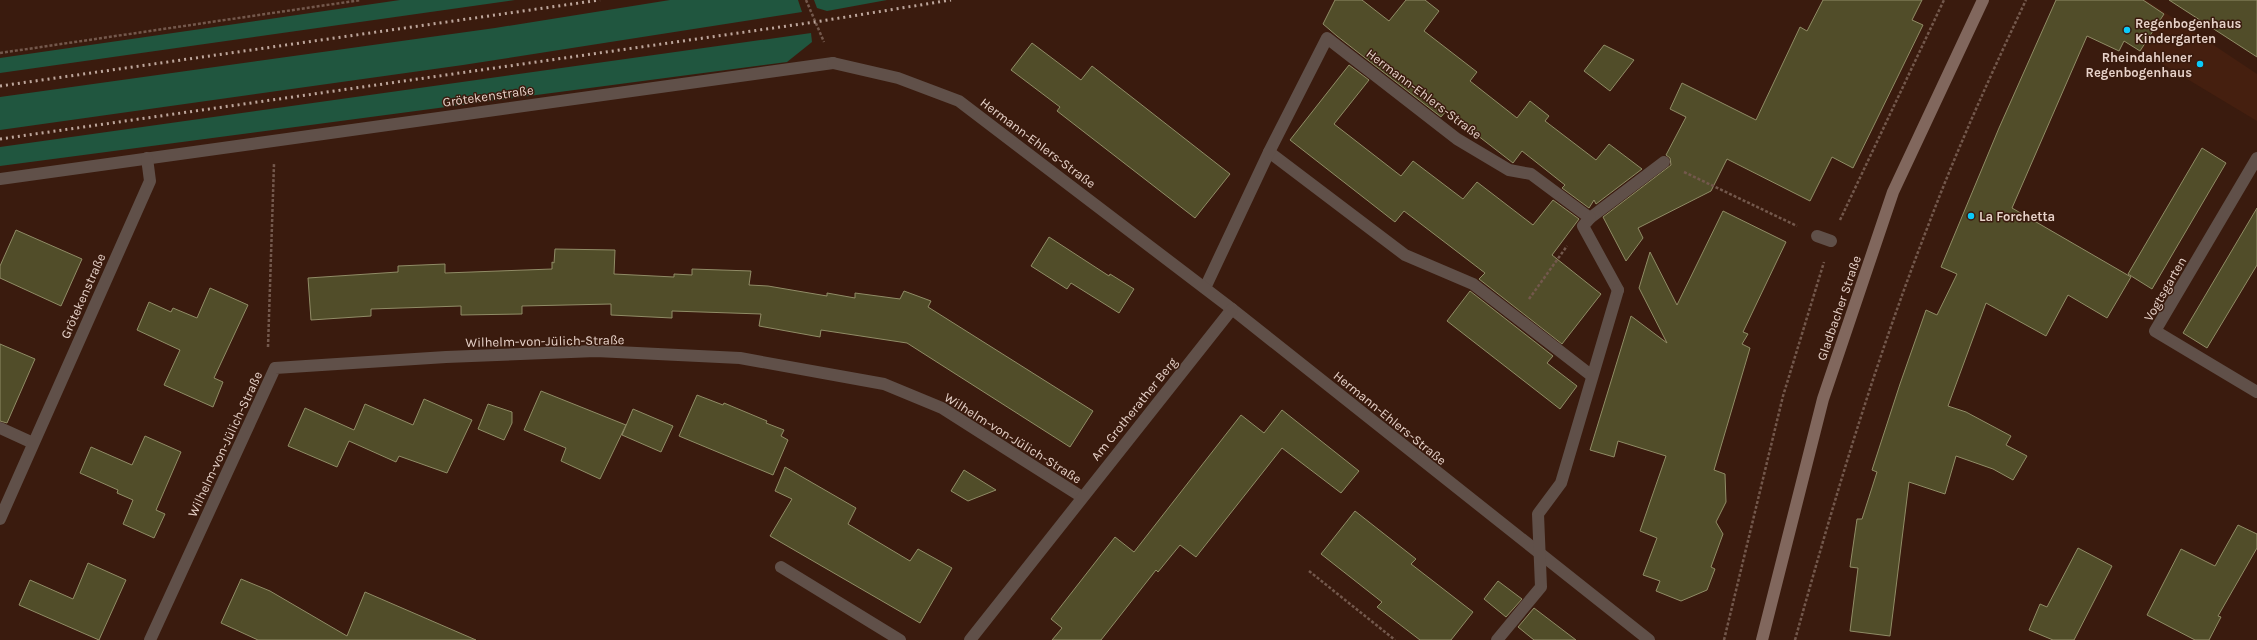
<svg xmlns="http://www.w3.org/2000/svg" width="2257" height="640" font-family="Karla,sans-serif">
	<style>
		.built { fill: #451f0f }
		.green { fill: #20563f }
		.building { fill: #514d29; stroke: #908c66 }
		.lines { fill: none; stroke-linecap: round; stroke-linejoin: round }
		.path { stroke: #73584c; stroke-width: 2.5; stroke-dasharray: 3 2; stroke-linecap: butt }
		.lane { stroke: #605049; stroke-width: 12 }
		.street { stroke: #605049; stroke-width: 12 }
		.secondary { stroke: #81675d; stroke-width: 12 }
		.rail { stroke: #bda69c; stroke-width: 3; stroke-dasharray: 2 4; stroke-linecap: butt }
		.poi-dot { fill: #0acafa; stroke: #3a1b0e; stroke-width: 1.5 }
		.labels { text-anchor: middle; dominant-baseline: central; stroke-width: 3; stroke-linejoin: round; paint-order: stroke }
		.poi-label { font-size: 13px; font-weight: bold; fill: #e7d2c9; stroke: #3a1b0e; text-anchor: start }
		.street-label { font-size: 13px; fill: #e7d2c9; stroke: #3a1b0e }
	</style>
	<rect width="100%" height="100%" fill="#3a1b0e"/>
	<polygon class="built" points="2056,0 2146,0 2257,74 2257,121 2124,41 2091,23 2053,5"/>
	<g class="green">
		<polygon points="400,0 515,0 0,73 0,58"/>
		<polygon points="670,0 798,0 802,12 463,65 0,130 0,97 495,28"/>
		<polygon points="814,0 887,0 827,11 817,8"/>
		<polygon points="811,33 812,42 787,62 0,166 0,147"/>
	</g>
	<g class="building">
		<polygon points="1335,0 1362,0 1389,21 1406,0 1425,0 1439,11 1424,31 1477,72 1470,81 1517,118 1530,101 1549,116 1545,121 1596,160 1609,144 1642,169 1596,204 1594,200 1589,208 1562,188 1565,185 1522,151 1513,163 1446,111 1441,117 1337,36 1323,24"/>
		<polygon points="1823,0 1922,0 1912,20 1923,25 1853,168 1832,157 1810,201 1727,159 1711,191 1638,228 1643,238 1626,261 1603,217 1671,165 1670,158 1666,155 1686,117 1670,109 1682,83 1756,120 1800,27 1807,31"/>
		<polygon points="2056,0 2143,0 2164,14 2140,51 2124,41 2119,51 2087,36 2012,208 2131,277 2107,318 2068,295 2046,336 1986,303 1948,406 1966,412 2011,436 2006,445 2027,456 2013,480 1993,469 1956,456 1945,494 1909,482 1890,636 1850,631 1858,568 1850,567 1857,519 1862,519 1877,472 1872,470 1900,384 1926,310 1937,315 1957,274 1941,267 1999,128"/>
		<polygon points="2169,0 2257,0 2257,57"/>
		<polygon points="1032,43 1081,80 1092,66 1230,174 1195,218 1057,111 1060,107 1011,70"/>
		<polygon points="1604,45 1634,60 1610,91 1584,71"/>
		<polygon points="1349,65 1369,80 1334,124 1401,176 1413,161 1463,199 1477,182 1533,225 1553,200 1579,219 1552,255 1601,294 1562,344 1479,279 1485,273 1404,211 1395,222 1290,140"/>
		<polygon points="2202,148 2226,163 2152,289 2128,274"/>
		<polygon points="2257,208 2257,265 2207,348 2183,333"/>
		<polygon points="1723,211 1786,242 1743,332 1748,334 1742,344 1750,348 1714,470 1725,474 1726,502 1716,522 1723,534 1711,567 1715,569 1707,590 1681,601 1656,591 1660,581 1643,575 1657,538 1640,531 1666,456 1618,441 1614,457 1590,450 1631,316 1667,343 1639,288 1650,252 1677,305"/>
		<polygon points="16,230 82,259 61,306 0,278 0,266"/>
		<polygon points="1049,237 1109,276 1110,274 1134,289 1119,313 1071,283 1067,289 1031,266"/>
		<polygon points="555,249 615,250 614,274 674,277 674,274 692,275 692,269 751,271 749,285 768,286 827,296 827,293 855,298 855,293 900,299 904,291 931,301 928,307 1093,411 1070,447 907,343 821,330 820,337 759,326 761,314 672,311 672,318 611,315 611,304 522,306 522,314 461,315 461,306 371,309 371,316 311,320 308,278 398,272 398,266 445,264 445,273 552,269 552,262 554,263"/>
		<polygon points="210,288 248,305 214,378 223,382 213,407 164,385 180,350 137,330 149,302 171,312 173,308 197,318"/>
		<polygon points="1470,291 1553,356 1547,363 1577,386 1560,409 1447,321"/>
		<polygon points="0,344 35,359 7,423 0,421"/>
		<polygon points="541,391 626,425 600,479 561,461 566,448 524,430"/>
		<polygon points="697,395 723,405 724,403 767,421 766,423 784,430 781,436 788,440 773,475 679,436"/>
		<polygon points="424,399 472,420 447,473 399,456 396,462 349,441 337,467 288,446 305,408 354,430 365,404 413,425"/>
		<polygon points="488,404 512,412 512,423 504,440 478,429"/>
		<polygon points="633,409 673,426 661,452 622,435"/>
		<polygon points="1282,410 1359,471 1341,493 1282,448 1196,557 1180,545 1158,572 1156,570 1101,640 1052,640 1062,628 1051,619 1115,537 1134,552 1241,415 1264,433"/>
		<polygon points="145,436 181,452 156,510 165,514 154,538 123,524 133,500 117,493 118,490 80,473 91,447 132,465"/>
		<polygon points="785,467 856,508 848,524 910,561 918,549 952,568 920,623 770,536 792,499 775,491"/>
		<polygon points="964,470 996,490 968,501 951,491"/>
		<polygon points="1355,511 1416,559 1411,564 1473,612 1451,640 1420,640 1377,607 1382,602 1321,554"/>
		<polygon points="2238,525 2257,534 2257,548 2218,616 2221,617 2209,640 2195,640 2147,615 2181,549 2215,566"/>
		<polygon points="2078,548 2112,566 2074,640 2053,640 2029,630 2040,604 2047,607"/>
		<polygon points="88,563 126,580 99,640 19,605 30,580 73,599"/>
		<polygon points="241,579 270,591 347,636 365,592 476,640 258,640 221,623"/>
		<polygon points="1498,581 1522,599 1506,617 1484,599"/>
		<polygon points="1534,608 1576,640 1534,640 1518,627"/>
	</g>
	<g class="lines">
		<g class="path">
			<polyline points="806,0 824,42"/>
			<polyline points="0,53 361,0"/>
			<polyline points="1684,172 1797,226"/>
			<polyline points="1840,220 1944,0"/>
			<polyline points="1529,299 1567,246"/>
			<polyline points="268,347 274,164"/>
			<polyline points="1309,571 1395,640"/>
			<polyline points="1724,640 1783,396 1824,262"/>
			<path d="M1795,640C1834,500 1875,362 1928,226C1957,149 1991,74 2026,0"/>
		</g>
		<g class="lane">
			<polyline points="1269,152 1405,255 1473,284 1592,376"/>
			<polyline points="2257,158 2155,331 2257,392"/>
			<polyline points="0,179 833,63"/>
			<polyline points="1590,218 1664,162"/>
			<polyline points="1817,236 1831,241"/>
			<polyline points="1205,288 1269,152 1327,38 1457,139 1509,170 1531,174 1590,218 1583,226 1618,290"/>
			<polyline points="781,567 900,640"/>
		</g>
		<g class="street">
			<polyline points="833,63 898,78 959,101 1232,309 1649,640"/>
			<polyline points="0,428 33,443"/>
			<polyline points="0,519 150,181 147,158"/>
			<polyline points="150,640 275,368 446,357 596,351 740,358 884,384 942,408 1082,497"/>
			<polyline points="970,640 1232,309"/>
			<polyline points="1497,640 1541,587 1538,514 1561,483 1618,290"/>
		</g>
		<polyline class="secondary" points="1762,640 1823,399 1893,192 1983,0"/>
		<g class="rail">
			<polyline points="0,86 600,0"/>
			<polyline points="0,139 815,22 951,0"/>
		</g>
	</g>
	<g class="poi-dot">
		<circle cx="2127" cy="30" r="4"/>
		<circle cx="2200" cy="64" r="4"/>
		<circle cx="1971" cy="216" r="4"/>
	</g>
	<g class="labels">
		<g class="poi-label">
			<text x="2135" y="23">Regenbogenhaus<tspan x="2135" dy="15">Kindergarten</tspan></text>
			<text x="2192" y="57" text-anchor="end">Rheindahlener<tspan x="2192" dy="15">Regenbogenhaus</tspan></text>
			<text x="1979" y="216">La Forchetta</text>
		</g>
		<g class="street-label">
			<text transform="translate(1424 94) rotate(37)">Hermann-Ehlers-Straße</text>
			<text transform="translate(488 96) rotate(-8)">Grötekenstraße</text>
			<text transform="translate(1038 143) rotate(37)">Hermann-Ehlers-Straße</text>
			<text transform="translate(2165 289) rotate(-60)">Vogtsgarten</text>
			<text transform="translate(83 296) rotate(-66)">Grötekenstraße</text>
			<text transform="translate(1839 308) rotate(-71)">Gladbacher Straße</text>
			<text transform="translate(545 341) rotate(-1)">Wilhelm-von-Jülich-Straße</text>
			<text transform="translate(1134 409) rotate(-51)">Am Grotherather Berg</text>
			<text transform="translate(1390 418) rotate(39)">Hermann-Ehlers-Straße</text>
			<text transform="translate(1013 438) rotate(32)">Wilhelm-von-Jülich-Straße</text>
			<text transform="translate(225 444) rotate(-65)">Wilhelm-von-Jülich-Straße</text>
		</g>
	</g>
</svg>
